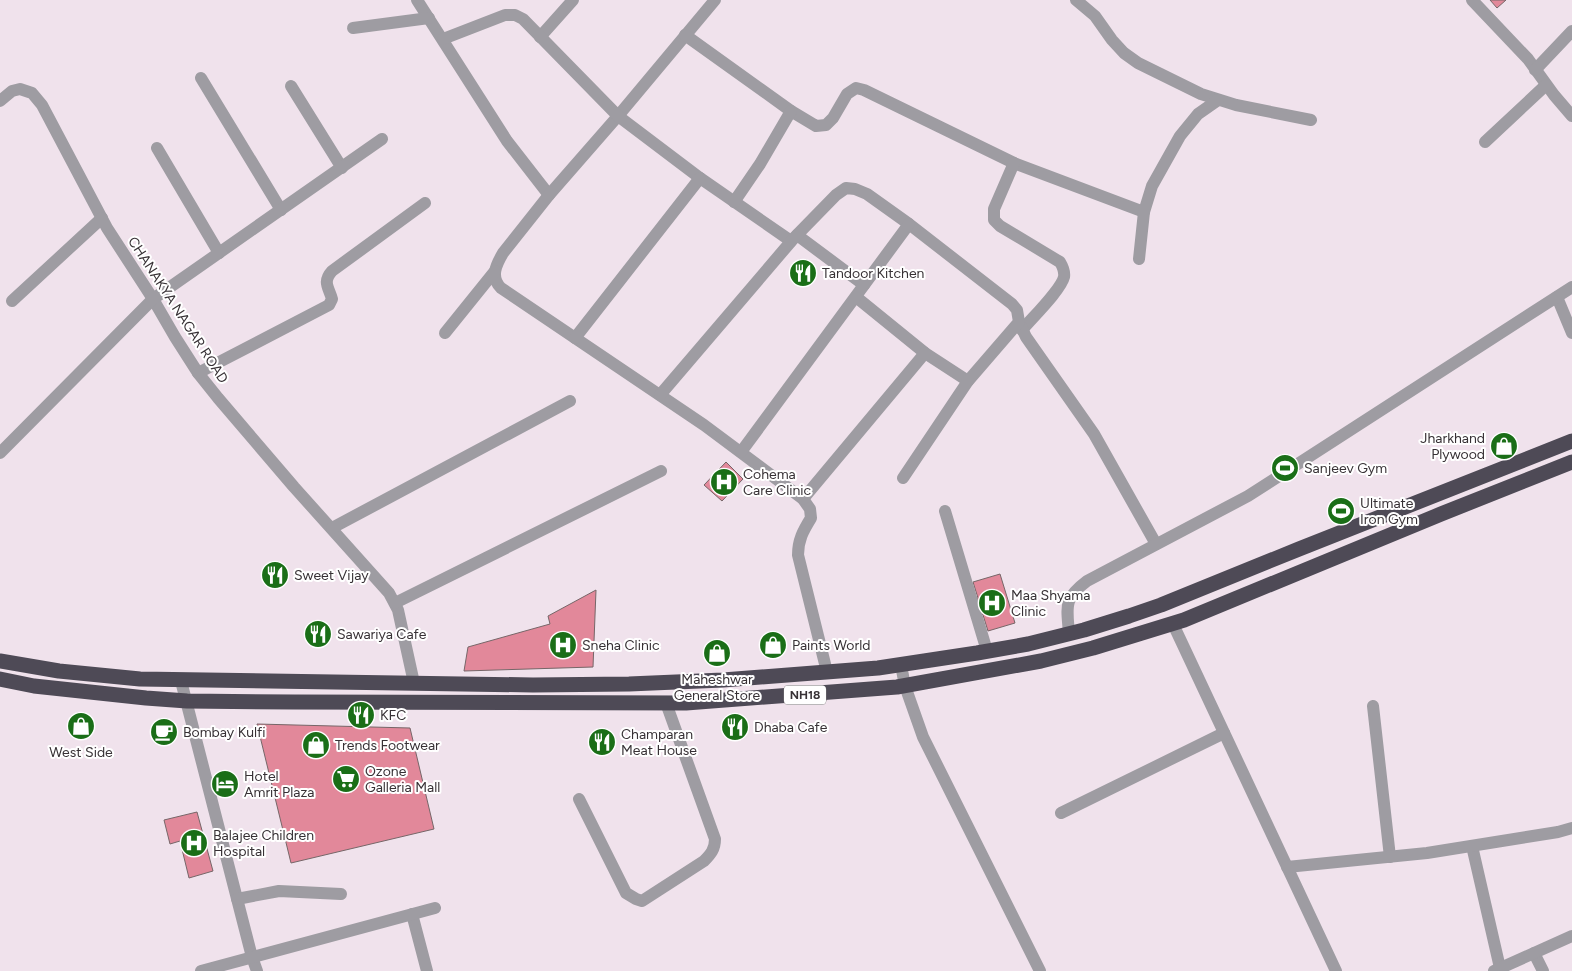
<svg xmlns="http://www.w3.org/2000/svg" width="1572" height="971" font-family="Figtree,sans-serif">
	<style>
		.building { fill: #e2889a; stroke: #766668 }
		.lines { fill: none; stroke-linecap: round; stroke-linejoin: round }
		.street { stroke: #9e9ca2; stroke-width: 12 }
		.highway { stroke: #4e4a56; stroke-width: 15 }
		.labels { text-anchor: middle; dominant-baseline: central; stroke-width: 4; stroke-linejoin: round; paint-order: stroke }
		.shield { fill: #fff; stroke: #736f72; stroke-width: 1 }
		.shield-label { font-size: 12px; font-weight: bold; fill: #373135 }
		.poi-label { font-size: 14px; fill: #373135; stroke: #fff; text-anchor: start }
		.street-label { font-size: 14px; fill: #373135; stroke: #fff }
	</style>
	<rect width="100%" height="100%" fill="#f0e2ec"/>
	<g class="building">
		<polygon points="1490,0 1506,0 1497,8"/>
		<polygon points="726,462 743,479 722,501 704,485"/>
		<polygon points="1000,574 1015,623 988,631 983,615 972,600 978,598 973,582"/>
		<polygon points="596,590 593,667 464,671 468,647 550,624 548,616"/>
		<polygon points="257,724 410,728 434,829 291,863"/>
		<polygon points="197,812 213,871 189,878 180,841 170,844 164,820"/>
	</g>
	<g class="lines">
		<g class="street">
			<polyline points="417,0 507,141 549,195"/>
			<path d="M715,0L618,116L549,195L503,253C496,265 490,277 501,288L704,425L803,499L810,509L811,518C803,531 798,540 798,555L827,672"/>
			<polyline points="1076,0 1095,16 1112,40 1124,53 1138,63 1201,94 1236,105 1311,120"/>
			<polyline points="1472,0 1528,59 1554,95 1572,116"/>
			<polyline points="353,28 429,18"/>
			<polyline points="685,35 791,111 816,126 826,125 833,118 847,94 856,88 864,90 1014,163 1144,212"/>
			<polyline points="540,37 573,0"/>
			<polyline points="443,39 505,15 515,15 523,19 618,116 700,178 791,241"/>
			<polyline points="1535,70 1572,31"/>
			<polyline points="201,78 281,210"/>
			<polyline points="291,86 342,168"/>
			<polyline points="0,101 12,91 20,89 32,93 42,105 107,228 153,299 175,337 198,373 218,398 294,487 389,593 398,610 414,683"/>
			<polyline points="1485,142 1546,85"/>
			<polyline points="157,148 219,253"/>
			<path d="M1014,163L994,209V220L1000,226L1060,262C1063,267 1065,271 1064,277C1061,290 1031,319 1022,330"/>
			<polyline points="734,202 760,164 791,111"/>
			<polyline points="797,235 864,285"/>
			<polyline points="1139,259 1144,212 1152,186 1180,136 1198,114 1218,100"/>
			<polyline points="856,297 925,353 968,381"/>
			<polyline points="1557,297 1572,333"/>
			<polyline points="12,301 102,218"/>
			<polyline points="1019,322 1026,337 1094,434 1156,544"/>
			<polyline points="445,333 495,271"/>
			<polyline points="575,338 700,178"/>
			<path d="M198,373L329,305L332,299C329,288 322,282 332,271L425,203"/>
			<polyline points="660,395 794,238 836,195 846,188 855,189 867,194 909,224 1012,304 1017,310 1019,322 968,381 903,478"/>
			<polyline points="741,452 909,224"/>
			<polyline points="0,453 153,299 382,139"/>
			<polyline points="803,499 925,353"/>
			<polyline points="945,511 987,651"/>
			<polyline points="332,528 570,401"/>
			<polyline points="395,603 661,471"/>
			<polyline points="1173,624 1336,971"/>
			<path d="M1069,634C1067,606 1063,599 1087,581L1248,496L1572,287"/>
			<polyline points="901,665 905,686 923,737 1040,971"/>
			<polyline points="181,681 252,957 257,971"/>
			<polyline points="1373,706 1390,857"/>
			<path d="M579,799L626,893L636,899L642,901L704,861C711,854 715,849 715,839L666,703"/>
			<polyline points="1061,813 1224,733"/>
			<polyline points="1472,846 1500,968"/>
			<polyline points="1287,867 1427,853 1558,832 1572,828"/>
			<polyline points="237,899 279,891 341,894"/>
			<polyline points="412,914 427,971"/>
			<polyline points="1534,953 1543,971"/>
			<polyline points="201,971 435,908"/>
			<polyline points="1494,971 1572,936"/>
		</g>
		<g class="highway">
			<polyline points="0,661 59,671 140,679 533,685 629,684 723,680 878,668 977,653 1028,644 1084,630 1129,616 1161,605 1299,549 1572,441"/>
			<polyline points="0,679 34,686 146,698 187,701 294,702 686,703 897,687 1041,661 1093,648 1184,620 1441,514 1572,462"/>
		</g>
	</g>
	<defs>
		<g id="restaurant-disc" transform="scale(1.4375)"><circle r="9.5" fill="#1a6e17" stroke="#fff"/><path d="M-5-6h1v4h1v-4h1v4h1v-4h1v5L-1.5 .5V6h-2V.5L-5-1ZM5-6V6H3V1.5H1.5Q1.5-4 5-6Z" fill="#fff"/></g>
		<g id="shop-disc" transform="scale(1.4375)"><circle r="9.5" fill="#1a6e17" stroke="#fff"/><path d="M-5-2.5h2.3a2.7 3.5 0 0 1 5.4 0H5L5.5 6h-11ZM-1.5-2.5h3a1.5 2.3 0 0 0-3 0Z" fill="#fff"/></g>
		<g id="stadium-disc" transform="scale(1.4375)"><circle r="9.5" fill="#1a6e17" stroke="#fff"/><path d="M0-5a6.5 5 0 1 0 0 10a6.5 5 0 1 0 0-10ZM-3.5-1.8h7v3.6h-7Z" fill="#fff"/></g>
		<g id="hospital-disc" transform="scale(1.4375)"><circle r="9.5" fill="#1a6e17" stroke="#fff"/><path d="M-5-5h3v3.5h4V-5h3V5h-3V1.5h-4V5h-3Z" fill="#fff"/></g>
		<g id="cafe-disc" transform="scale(1.4375)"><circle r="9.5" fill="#1a6e17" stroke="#fff"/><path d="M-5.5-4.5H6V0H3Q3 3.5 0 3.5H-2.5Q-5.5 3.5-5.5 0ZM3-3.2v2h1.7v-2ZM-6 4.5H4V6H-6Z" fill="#fff"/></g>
		<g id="supermarket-disc" transform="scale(1.4375)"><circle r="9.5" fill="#1a6e17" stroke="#fff"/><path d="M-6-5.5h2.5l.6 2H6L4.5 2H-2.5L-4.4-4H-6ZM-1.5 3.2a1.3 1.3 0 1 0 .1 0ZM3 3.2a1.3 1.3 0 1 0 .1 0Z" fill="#fff"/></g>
		<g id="hotel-disc" transform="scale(1.4375)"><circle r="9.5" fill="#1a6e17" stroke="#fff"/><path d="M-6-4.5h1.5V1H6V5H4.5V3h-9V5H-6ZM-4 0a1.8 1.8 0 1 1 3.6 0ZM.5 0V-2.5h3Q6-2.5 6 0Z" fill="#fff"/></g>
	</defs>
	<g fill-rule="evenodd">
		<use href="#restaurant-disc" x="803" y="273"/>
		<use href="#shop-disc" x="1504" y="446"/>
		<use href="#stadium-disc" x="1285" y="468"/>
		<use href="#hospital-disc" x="724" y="482"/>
		<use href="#stadium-disc" x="1341" y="511"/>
		<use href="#restaurant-disc" x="275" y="575"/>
		<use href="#hospital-disc" x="992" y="603"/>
		<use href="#restaurant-disc" x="318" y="634"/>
		<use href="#hospital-disc" x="563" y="645"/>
		<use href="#shop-disc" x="773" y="645"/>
		<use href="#shop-disc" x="717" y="653"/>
		<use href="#restaurant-disc" x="361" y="715"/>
		<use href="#shop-disc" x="81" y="726"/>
		<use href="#restaurant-disc" x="735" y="727"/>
		<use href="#cafe-disc" x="164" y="732"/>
		<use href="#restaurant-disc" x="602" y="742"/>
		<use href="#shop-disc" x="316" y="745"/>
		<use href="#supermarket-disc" x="346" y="779"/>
		<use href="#hotel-disc" x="225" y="784"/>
		<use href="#hospital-disc" x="194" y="843"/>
	</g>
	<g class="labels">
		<rect class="shield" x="784" y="685.5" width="42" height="19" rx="4"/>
		<g class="shield-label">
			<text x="805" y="695">NH18</text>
		</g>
		<g class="poi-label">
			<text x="822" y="273">Tandoor Kitchen</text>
			<text x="1485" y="438" text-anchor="end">Jharkhand<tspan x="1485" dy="16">Plywood</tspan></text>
			<text x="1304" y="468">Sanjeev Gym</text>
			<text x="743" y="474">Cohema<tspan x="743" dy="16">Care Clinic</tspan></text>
			<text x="1360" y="503">Ultimate<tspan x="1360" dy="16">Iron Gym</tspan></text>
			<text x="294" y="575">Sweet Vijay</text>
			<text x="1011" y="595">Maa Shyama<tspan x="1011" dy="16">Clinic</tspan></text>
			<text x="337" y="634">Sawariya Cafe</text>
			<text x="582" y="645">Sneha Clinic</text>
			<text x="792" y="645">Paints World</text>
			<text x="717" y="679" text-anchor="middle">Maheshwar<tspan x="717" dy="16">General Store</tspan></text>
			<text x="380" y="715">KFC</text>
			<text x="754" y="727">Dhaba Cafe</text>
			<text x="183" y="732">Bombay Kulfi</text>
			<text x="621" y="734">Champaran<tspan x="621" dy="16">Meat House</tspan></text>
			<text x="335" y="745">Trends Footwear</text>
			<text x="81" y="752" text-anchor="middle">West Side</text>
			<text x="365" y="771">Ozone<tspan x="365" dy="16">Galleria Mall</tspan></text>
			<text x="244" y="776">Hotel<tspan x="244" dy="16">Amrit Plaza</tspan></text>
			<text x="213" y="835">Balajee Children<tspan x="213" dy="16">Hospital</tspan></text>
		</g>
		<g class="street-label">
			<text transform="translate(178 310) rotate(57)">CHANAKYA NAGAR ROAD</text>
		</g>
	</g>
</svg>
